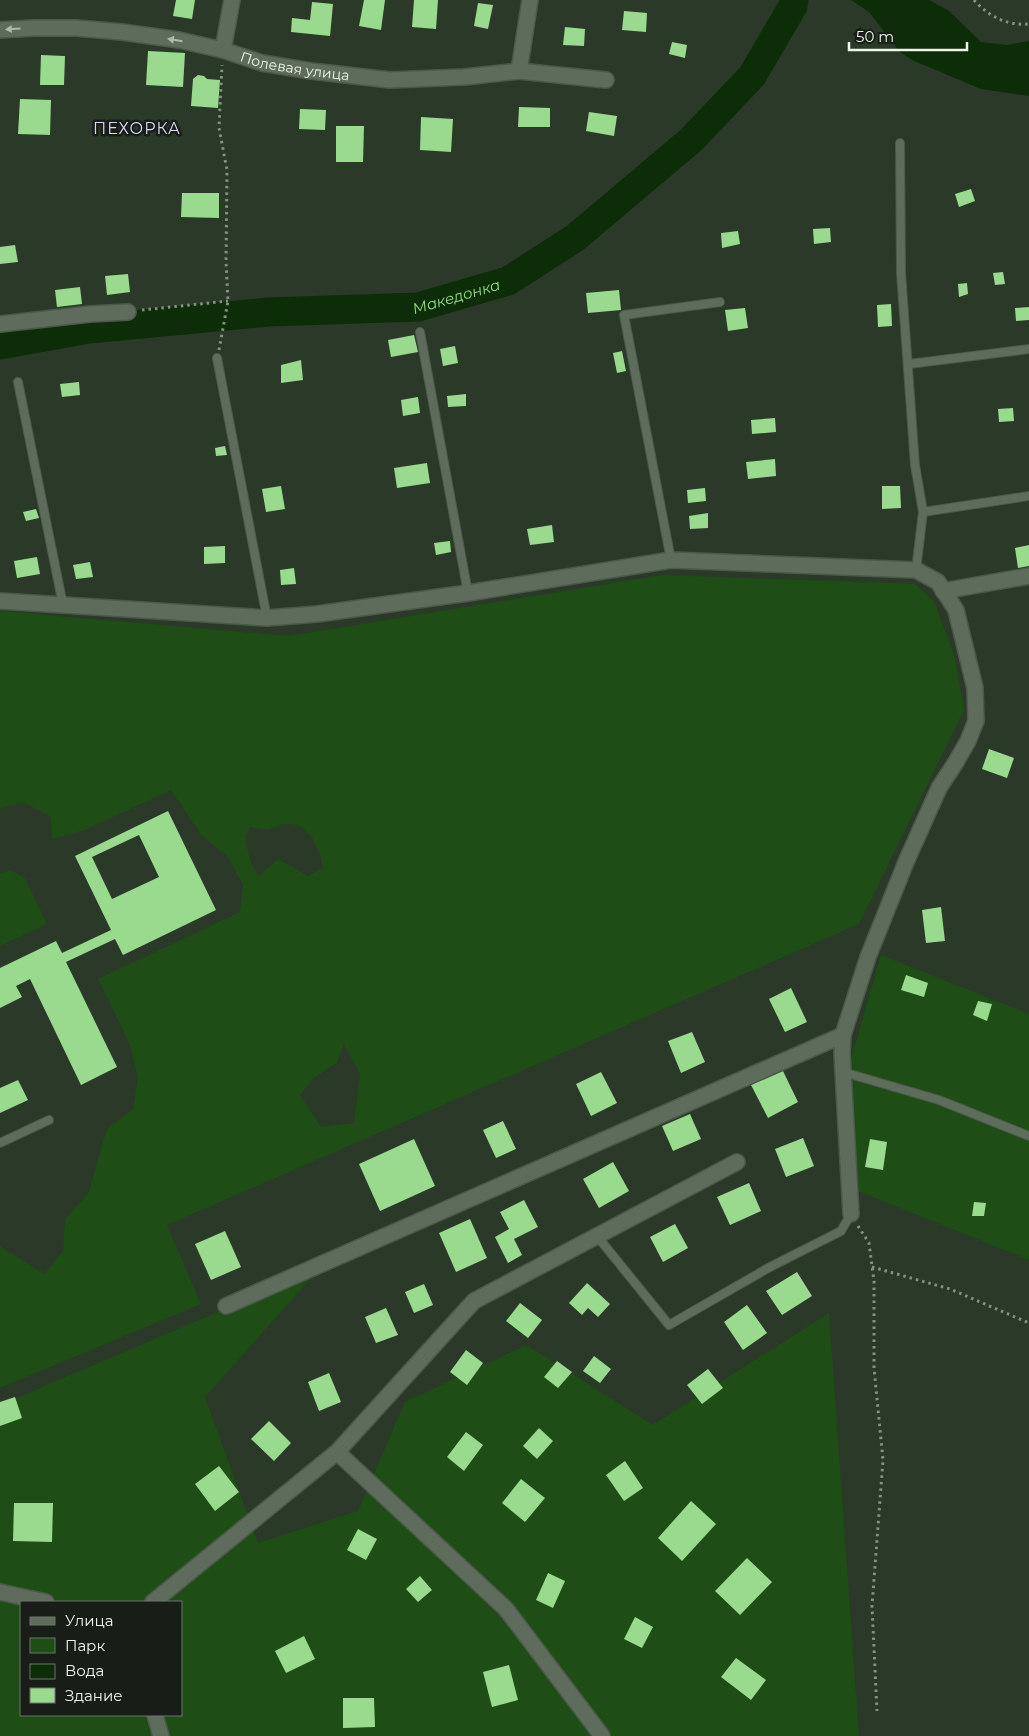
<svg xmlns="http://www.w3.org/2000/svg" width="1029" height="1736" font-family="Montserrat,sans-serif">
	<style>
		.green { fill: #1e4d16; fill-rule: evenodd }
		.water { fill: #0c2d07 }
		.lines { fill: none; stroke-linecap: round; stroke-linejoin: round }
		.river { stroke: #0c2d07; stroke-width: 29 }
		.building { fill: #9ada8f; fill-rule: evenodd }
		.lane-casing { stroke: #4c584a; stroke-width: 10 }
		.street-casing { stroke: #4c584a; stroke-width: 18 }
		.path { stroke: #859183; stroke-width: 3; stroke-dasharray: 2.5 4; stroke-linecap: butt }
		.lane { stroke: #5e6d5b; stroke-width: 8 }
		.street { stroke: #5e6d5b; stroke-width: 15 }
		.oneway { fill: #adb8aa }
		.labels { text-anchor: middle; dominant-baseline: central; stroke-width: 5; stroke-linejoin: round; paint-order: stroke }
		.street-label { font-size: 14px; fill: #edf6eb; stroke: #181e17 }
		.water-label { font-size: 15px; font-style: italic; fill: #8cde7f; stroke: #181e17 }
		.quarter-label { font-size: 16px; letter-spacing: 1px; fill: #dbd7f4; stroke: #181e17 }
	</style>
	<rect width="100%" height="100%" fill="#2b3929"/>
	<g class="green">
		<path d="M662,575L915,584L934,601L955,658L964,710L859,924L167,1225L201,1304L0,1388V1246L44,1274L63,1251L65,1219L88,1194L107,1129L133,1109L138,1078L130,1045L98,979L240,912L243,885L227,856L201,835L171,790L85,830L52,839L51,817L23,802L0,809V611L289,636ZM283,824C288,824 295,824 299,826C314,833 320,853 323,868L308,876L278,859L259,876L250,861L245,836L251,827L268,830ZM344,1045L360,1074L354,1123L321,1127L300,1095L314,1078L337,1063Z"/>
		<polygon points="10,870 25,878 47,924 0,946 0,874"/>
		<polygon points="881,955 1029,1014 1029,1260 858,1191 850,1185 845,1080"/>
		<path d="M319,1269L205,1397L258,1543L358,1511L405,1402L526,1345L653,1425L829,1313L859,1736H0V1405ZM21,1602H181V1715H21Z"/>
	</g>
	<polygon class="water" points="851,0 929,0 949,11 981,42 1007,45 1029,41 1029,96 981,89 912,60 900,52 869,12"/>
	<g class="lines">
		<path class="river" id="s1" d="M0,345L89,329L269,312L418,307L508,281L575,238L691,140L752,76L793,6L794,0"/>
	</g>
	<g class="building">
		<polygon points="176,0 195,0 192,19 173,16"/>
		<polygon points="364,0 385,0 381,30 359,26"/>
		<polygon points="414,0 438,0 436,29 412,27"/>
		<polygon points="312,2 333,4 330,36 291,32 292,18 310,20"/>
		<polygon points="478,3 493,5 488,29 474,26"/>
		<polygon points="624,11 647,13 646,32 622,30"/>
		<polygon points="565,27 585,29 584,46 563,45"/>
		<polygon points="672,42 687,45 685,58 669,54"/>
		<polygon points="148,51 185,53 183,87 146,85"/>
		<polygon points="41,55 65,56 64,85 40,85"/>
		<polygon points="198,75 204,76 207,79 220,80 218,108 191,106 193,79"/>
		<polygon points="20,99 51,100 50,135 18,134"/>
		<polygon points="519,107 550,108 550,127 518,127"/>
		<polygon points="300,109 326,110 325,130 299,129"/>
		<polygon points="589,112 617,116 614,136 586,131"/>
		<polygon points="421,117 453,119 451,152 420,150"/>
		<polygon points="336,126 364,126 363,162 336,162"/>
		<polygon points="971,189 975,201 959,207 955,194"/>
		<polygon points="182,193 219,193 219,218 181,217"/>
		<polygon points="830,228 831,242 814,244 813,229"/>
		<polygon points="738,231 740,244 722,248 721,233"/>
		<polygon points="15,245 18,262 0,264 0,247"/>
		<polygon points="1003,272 1005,284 995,285 993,273"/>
		<polygon points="128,274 130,292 107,295 105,276"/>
		<polygon points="967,283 968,294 959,297 958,284"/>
		<polygon points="80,287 82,304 57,307 55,290"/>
		<polygon points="619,290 621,310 588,313 586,293"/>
		<polygon points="891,304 892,326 878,327 877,305"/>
		<polygon points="1029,307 1029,320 1016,321 1015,308"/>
		<polygon points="745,308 748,328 728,331 725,310"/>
		<polygon points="414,335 418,352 391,357 388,340"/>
		<polygon points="455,346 458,363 443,366 440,349"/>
		<polygon points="622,351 626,371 617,373 613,353"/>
		<polygon points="301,360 303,380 281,383 281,365"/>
		<polygon points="79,382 80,395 62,397 60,384"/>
		<polygon points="466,394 466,406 448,407 447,396"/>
		<polygon points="418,397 420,413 403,416 401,400"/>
		<polygon points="1013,408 1014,421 999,422 998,409"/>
		<polygon points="775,418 776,432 752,434 751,420"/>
		<polygon points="225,446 227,455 216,456 215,448"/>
		<polygon points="775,459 776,476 748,479 746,462"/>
		<polygon points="427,463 430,483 397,488 394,468"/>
		<polygon points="281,486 285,509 266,512 262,489"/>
		<polygon points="882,486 900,486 901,508 882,509"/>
		<polygon points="705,488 706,501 688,503 687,490"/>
		<polygon points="36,509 39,518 26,521 23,512"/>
		<polygon points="708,513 708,528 690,529 689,516"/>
		<polygon points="552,525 554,542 530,545 527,529"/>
		<polygon points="450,541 451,552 436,555 434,543"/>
		<polygon points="1029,545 1029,566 1018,568 1015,548"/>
		<polygon points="225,546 225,563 204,564 204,547"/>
		<polygon points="37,557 40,574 17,578 14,561"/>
		<polygon points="90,562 93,577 76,579 73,565"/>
		<polygon points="294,568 296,584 281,585 280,570"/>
		<polygon points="989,749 1014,758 1007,778 982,769"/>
		<path d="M168,811L216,910L123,955L115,939L66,962L117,1067L81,1085L30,979L16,986L22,997L0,1008V968L56,941L62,953L111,930L75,856ZM139,835L159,877L112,899L92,857Z"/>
		<polygon points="941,907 945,941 926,943 922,910"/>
		<polygon points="906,975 928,983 924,997 901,990"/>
		<polygon points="791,988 807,1022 785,1032 769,999"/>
		<polygon points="978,1001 992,1004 987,1021 973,1015"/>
		<polygon points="692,1032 705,1062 681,1073 668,1041"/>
		<polygon points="782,1069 798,1102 768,1118 751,1085"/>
		<polygon points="601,1072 617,1103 591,1116 576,1084"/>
		<polygon points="18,1080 28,1100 0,1113 0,1088"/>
		<polygon points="690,1114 701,1139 673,1151 662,1126"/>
		<polygon points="503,1121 516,1149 496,1158 483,1130"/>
		<polygon points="803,1138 814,1166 786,1177 775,1149"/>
		<polygon points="414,1139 435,1186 380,1211 359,1164"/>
		<polygon points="870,1139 887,1142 883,1170 865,1167"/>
		<polygon points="613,1162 629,1191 599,1208 583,1179"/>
		<polygon points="749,1183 761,1211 730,1225 717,1197"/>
		<polygon points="524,1200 538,1227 514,1239 522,1255 508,1263 495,1237 509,1229 500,1212"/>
		<polygon points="974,1202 986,1203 984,1216 972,1216"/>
		<polygon points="470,1219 487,1258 456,1272 439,1233"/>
		<polygon points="675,1224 688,1248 663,1262 650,1237"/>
		<polygon points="225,1231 241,1267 211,1280 195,1244"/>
		<polygon points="797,1272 812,1296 782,1315 766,1291"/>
		<polygon points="587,1283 610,1304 598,1317 588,1308 582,1315 569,1303"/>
		<polygon points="424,1284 433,1305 414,1313 405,1292"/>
		<polygon points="520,1303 542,1320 528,1338 506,1321"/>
		<polygon points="747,1305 767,1333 743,1350 724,1322"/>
		<polygon points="386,1308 398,1335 376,1343 365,1317"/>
		<polygon points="466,1350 483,1363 467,1385 450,1372"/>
		<polygon points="594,1356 611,1369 600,1383 583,1371"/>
		<polygon points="557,1361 572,1372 558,1388 544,1377"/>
		<polygon points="708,1369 723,1388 702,1404 687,1385"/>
		<polygon points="329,1373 341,1402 319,1411 308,1382"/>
		<polygon points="15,1397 22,1418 0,1426 0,1402"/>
		<polygon points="269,1421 291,1443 274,1461 251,1439"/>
		<polygon points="539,1428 553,1441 537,1459 523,1446"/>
		<polygon points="466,1432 483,1445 464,1471 447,1457"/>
		<polygon points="625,1461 643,1488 624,1501 606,1475"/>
		<polygon points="219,1466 239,1492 215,1511 195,1484"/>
		<polygon points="521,1479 545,1498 525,1522 502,1503"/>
		<polygon points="691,1501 716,1524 682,1561 658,1538"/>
		<polygon points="14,1503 53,1503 52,1542 13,1541"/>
		<polygon points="358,1529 377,1539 366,1560 347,1550"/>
		<polygon points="747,1558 772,1582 740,1615 715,1591"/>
		<polygon points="548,1573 565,1581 553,1608 536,1600"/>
		<polygon points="420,1576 432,1590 418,1602 406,1589"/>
		<polygon points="635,1617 653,1627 642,1648 624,1639"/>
		<polygon points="304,1636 315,1659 286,1673 275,1651"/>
		<polygon points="736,1658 766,1680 751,1700 721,1677"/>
		<polygon points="509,1665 518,1700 492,1707 483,1672"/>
		<polygon points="343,1698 374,1698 375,1727 343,1728"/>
	</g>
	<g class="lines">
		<g class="lane-casing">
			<g id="lane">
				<polyline points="900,143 901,273 915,465 923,512 916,570"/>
				<polyline points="420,332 468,593"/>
				<polyline points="217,358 267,618"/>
				<polyline points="909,364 1029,349"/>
				<polyline points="18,382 63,605"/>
				<polyline points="923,512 1029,496"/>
				<polyline points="671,560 624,315 720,302"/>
				<polyline points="843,1072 939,1100 1029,1136"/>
				<polyline points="0,1143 49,1120"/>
				<polyline points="597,1236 669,1325 770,1267 841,1231 851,1214"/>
			</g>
		</g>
		<g class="street-casing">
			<g id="street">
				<path id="s2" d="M0,30L33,28H76L122,32L179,40L223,50L262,63L311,71L390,80L464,77L519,71L606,80"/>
				<polyline points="223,50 232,0"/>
				<polyline points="519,71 530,0"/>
				<polyline points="0,324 90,314 128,312"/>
				<polyline points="943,591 1029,576"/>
				<polyline points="0,601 267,618 317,614 468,593 671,560 916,570 938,582 956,610 975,688 976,721 968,741 956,762 939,788 906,862 868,957 843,1035 842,1053 851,1214"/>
				<polyline points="226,1306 843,1035"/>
				<polyline points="337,1452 506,1609 602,1736"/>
				<polyline points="0,1592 46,1602"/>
				<polyline points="153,1602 337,1452 474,1301 737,1162"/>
				<polyline points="155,1715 161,1736"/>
			</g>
		</g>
		<g class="path">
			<path d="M974,0C988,16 1007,26 1029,24"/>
			<polyline points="142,310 228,301"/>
			<polyline points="219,350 228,301 226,262 227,170 219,128 222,65"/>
			<polyline points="858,1226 869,1243 874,1281 874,1368 883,1460 872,1606 877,1711"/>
			<polyline points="872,1267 950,1289 1029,1323"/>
		</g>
		<use href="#lane" class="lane"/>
		<use href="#street" class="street"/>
	</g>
	<defs><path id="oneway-solid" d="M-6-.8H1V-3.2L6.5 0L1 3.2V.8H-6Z" transform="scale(1.25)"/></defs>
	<g class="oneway">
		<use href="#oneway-solid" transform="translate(13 29) rotate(177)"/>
		<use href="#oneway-solid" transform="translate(175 40) rotate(-171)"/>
	</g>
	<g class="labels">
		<g class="street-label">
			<text stroke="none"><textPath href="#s2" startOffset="299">Полевая улица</textPath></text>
		</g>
		<g class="water-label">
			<text stroke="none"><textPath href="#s1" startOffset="460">Македонка</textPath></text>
		</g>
		<g class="quarter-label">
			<text x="137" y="128">ПЕХОРКА</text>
		</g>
	</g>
	<rect x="20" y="1601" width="162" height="115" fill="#181e17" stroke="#6d746c"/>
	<rect x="30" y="1617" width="25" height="8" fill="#5e6d5b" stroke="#6d746c"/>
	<text x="65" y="1626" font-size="15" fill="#edf6eb">Улица</text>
	<rect x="30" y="1638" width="25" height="15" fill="#1e4d16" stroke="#6d746c"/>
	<text x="65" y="1651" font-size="15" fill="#edf6eb">Парк</text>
	<rect x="30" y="1664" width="25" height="15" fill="#0c2d07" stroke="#6d746c"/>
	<text x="65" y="1676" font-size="15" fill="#edf6eb">Вода</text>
	<rect x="30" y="1688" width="25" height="15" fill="#9ada8f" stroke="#6d746c"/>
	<text x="65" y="1701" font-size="15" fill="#edf6eb">Здание</text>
	<path d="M849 42v8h118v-8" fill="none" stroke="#edf6eb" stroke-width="2.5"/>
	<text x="856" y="42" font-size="15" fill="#edf6eb" stroke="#181e17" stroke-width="4" paint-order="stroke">50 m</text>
</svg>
